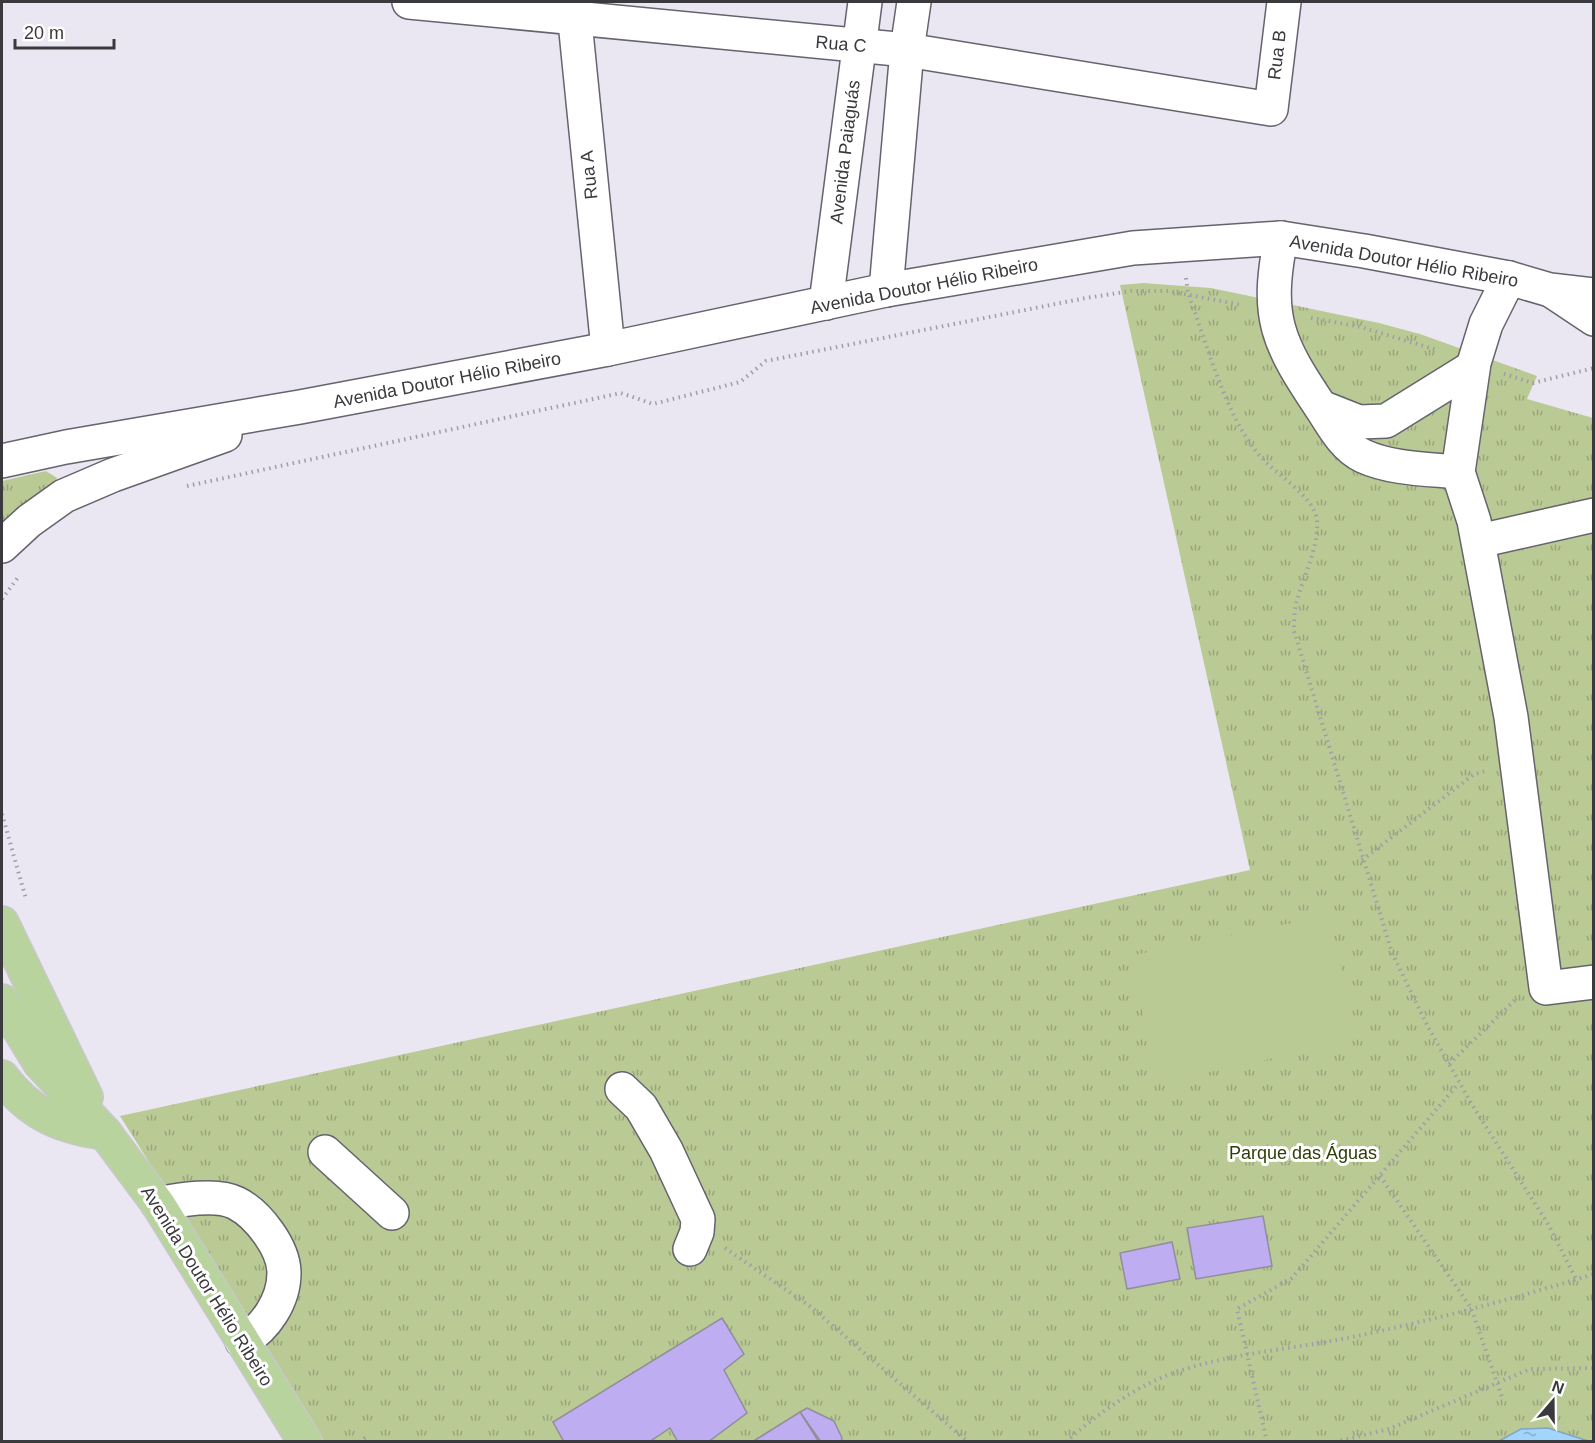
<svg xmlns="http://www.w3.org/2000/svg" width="1595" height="1443" font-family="Helvetica,sans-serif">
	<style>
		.grass { fill: url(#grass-tufts) }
		.pitch { fill: #baca95 }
		.water { fill: url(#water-ripples); stroke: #82a6c3; stroke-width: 1.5 }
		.building { fill: #beadf1; stroke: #908e99; stroke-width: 1.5 }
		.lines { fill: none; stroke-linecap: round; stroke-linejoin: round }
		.minor-casing { stroke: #65636d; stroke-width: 36 }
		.major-casing { stroke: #c8c8c9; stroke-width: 36 }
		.path { stroke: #a09da6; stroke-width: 4; stroke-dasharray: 1.5 4.5; stroke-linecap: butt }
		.minor { stroke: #fff; stroke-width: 33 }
		.major { stroke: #b8d39e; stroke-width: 33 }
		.labels { text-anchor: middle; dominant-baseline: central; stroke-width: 6; stroke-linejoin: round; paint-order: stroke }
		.street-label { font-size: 18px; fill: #3a393d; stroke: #fff }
		.park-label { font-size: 18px; fill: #313d07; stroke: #fff }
	</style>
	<defs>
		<pattern id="grass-tufts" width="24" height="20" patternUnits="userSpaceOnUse" patternTransform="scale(1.5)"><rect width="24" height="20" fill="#baca95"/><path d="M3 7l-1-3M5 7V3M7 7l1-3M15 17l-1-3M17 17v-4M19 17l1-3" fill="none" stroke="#98a57b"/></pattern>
		<pattern id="water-ripples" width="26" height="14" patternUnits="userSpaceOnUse" patternTransform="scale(1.5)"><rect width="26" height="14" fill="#a1d5fc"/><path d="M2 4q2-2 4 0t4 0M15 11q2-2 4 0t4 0" fill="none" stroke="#84aecd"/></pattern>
	</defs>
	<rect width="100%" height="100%" fill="#eae7f3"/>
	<g class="grass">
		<polygon points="1143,283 1211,288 1379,323 1420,334 1537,376 1527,399 1593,418 1593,1441 324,1441 120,1116 1250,870 1120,285"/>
		<polygon points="46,471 57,478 54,487 2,523 2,481"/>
	</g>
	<polygon class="pitch" points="1327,916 1359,1039 1160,1083 1129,956"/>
	<polygon class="water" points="1548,1428 1588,1441 1499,1441 1521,1429"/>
	<g class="building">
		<polygon points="1263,1216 1272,1266 1196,1279 1187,1228"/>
		<polygon points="1172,1242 1180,1279 1127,1289 1120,1253"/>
		<polygon points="722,1318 744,1354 724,1370 747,1413 708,1442 678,1442 670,1428 649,1442 564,1442 553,1422"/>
		<polygon points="807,1408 834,1421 842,1438 841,1442 821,1442 800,1412"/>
		<polygon points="800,1412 819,1442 752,1442"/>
	</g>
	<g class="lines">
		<g class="minor-casing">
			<g id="minor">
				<polyline points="409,2 907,50 1271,109 1284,2"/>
				<polyline points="573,2 608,349"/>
				<path d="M1281,238C1265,318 1277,342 1322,409C1333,426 1344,447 1363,456C1391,469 1428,469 1458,472"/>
				<polyline points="1509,278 1486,324 1474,363 1458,472 1474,521 1511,717 1546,988 1594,982"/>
				<polyline points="886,290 907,50 914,2"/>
				<polyline points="1552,291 1594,319"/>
				<polyline points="826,303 865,2"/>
				<polyline points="1321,407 1359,422 1386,421 1473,367"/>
				<polyline points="2,461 66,447 300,407 608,349 886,290 1133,248 1281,238 1364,251 1509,278 1550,290 1594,295"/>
				<polyline points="1479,541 1594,515"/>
				<polyline points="2,546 29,521 64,496 113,475 225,435"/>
				<polyline points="622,1089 641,1107 666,1150 698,1219 697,1232 690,1249"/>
				<polyline points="325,1152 392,1213"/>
				<path d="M158,1204C178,1200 217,1193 236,1203C258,1214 284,1248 284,1273C284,1301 265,1329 242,1341"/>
			</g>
		</g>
		<g class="major-casing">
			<g id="major">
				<polyline points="2,923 86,1097"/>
				<polyline points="2,1001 40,1063 105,1133 158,1204 305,1442"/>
				<path d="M2,1077C30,1114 60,1127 105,1133"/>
			</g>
		</g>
		<g class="path">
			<path d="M1186,278L1188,293C1206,341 1226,418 1260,456C1275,474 1314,496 1317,520C1319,548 1303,577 1296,604C1294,613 1294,623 1294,631L1392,953L1428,1027L1474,1108L1548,1224L1576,1279"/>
			<polyline points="1311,318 1357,326 1437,350"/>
			<polyline points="1504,374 1533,383 1594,368"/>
			<polyline points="187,486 621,393 653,404 740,382 766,361 1086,298 1131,291 1168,291 1242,305"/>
			<polyline points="2,599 19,576"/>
			<polyline points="2,814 26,899"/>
			<polyline points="1362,860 1473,775 1485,771"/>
			<polyline points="1449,1064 1515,1000"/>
			<polyline points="1380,1176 1471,1308 1502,1397"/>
			<polyline points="725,1248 811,1307 968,1442"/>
			<polyline points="359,1442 366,1437"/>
			<path d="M1066,1442C1100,1412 1138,1384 1182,1370C1235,1353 1292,1349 1347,1338C1430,1321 1513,1299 1594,1274"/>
			<polyline points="1267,1442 1237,1309 1292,1278 1459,1083"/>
			<polyline points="1335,1442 1389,1429 1530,1369 1594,1368"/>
		</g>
		<use href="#minor" class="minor"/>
		<use href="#major" class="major"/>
	</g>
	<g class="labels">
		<g class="street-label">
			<text transform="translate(841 44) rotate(5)">Rua C</text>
			<text transform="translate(1277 55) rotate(-83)">Rua B</text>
			<text transform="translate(845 152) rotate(-83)">Avenida Paiaguás</text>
			<text transform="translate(589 175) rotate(-96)">Rua A</text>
			<text transform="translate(1404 261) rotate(10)">Avenida Doutor Hélio Ribeiro</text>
			<text transform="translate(924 286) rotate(-11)">Avenida Doutor Hélio Ribeiro</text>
			<text transform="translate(447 380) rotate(-11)">Avenida Doutor Hélio Ribeiro</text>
			<text transform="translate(207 1286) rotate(58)">Avenida Doutor Hélio Ribeiro</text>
		</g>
		<g class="park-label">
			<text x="1303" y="1153">Parque das Águas</text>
		</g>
	</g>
	<rect width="1595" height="1443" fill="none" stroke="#3a393d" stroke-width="6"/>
	<g transform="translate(1553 1401) rotate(20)" stroke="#ffffff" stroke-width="4.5" paint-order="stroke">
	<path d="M0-4.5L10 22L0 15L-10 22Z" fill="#3a393d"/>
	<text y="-9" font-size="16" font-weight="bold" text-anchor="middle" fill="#3a393d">N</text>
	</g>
	<path d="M15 39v9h99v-9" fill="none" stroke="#3a393d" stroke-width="3"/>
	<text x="24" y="39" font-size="18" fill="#3a393d" stroke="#ffffff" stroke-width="4.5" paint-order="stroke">20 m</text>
</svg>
